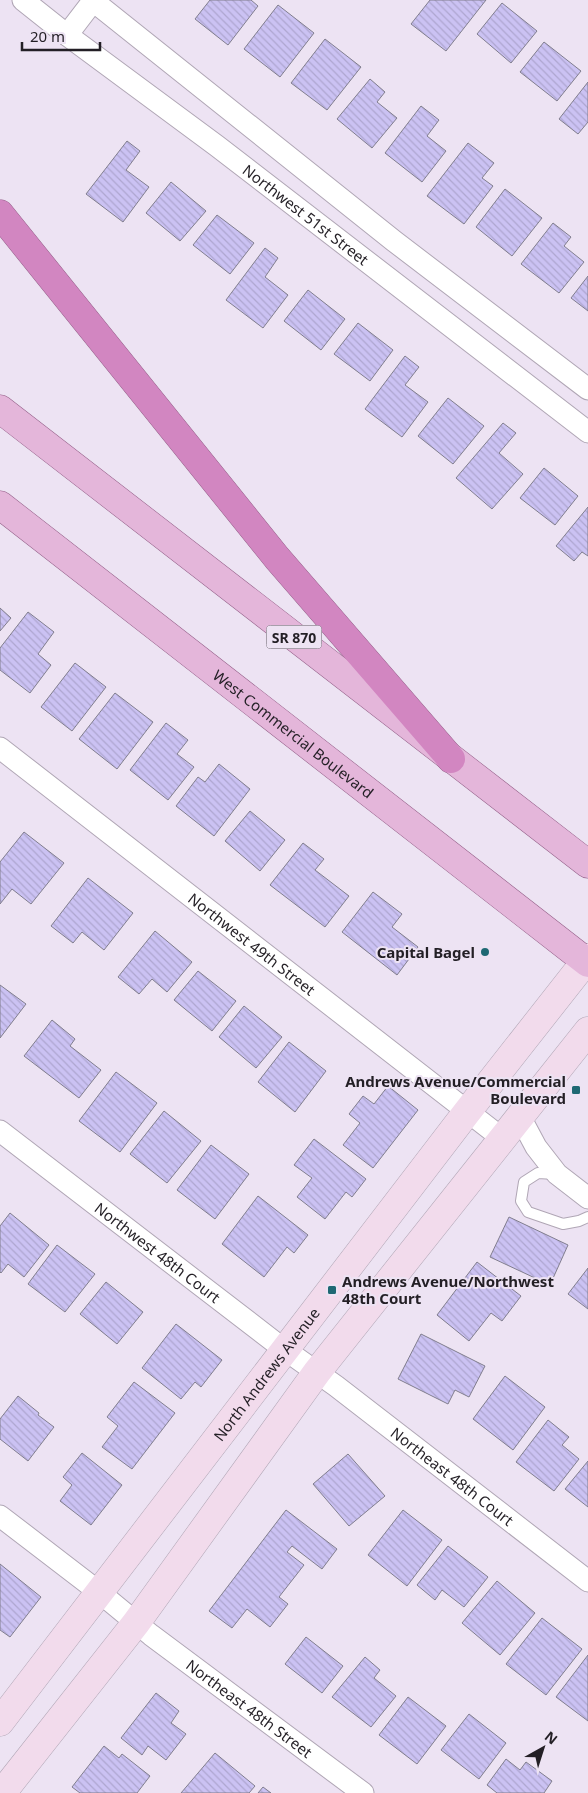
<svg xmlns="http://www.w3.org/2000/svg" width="588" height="1793" font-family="'Noto Sans',sans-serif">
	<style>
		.building { fill: url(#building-back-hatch); stroke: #817e8e }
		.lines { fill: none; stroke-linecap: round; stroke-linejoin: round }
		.service-casing { stroke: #b0a6b5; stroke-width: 12 }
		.minor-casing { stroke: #b0a6b5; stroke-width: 23 }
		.secondary-casing { stroke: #b0a6b5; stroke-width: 29 }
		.primary-casing { stroke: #95628a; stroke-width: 29 }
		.motorway-casing { stroke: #95628a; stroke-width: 29 }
		.service { stroke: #fff; stroke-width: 10 }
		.minor { stroke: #fff; stroke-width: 21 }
		.secondary { stroke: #f2dbec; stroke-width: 28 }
		.primary { stroke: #e4b6da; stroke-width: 28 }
		.motorway { stroke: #d286c1; stroke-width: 28 }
		.poi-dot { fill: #1e6873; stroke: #ede3f3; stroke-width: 2 }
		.labels { text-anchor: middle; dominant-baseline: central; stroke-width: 4; stroke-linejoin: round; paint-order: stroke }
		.shield { fill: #ede3f3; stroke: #605a63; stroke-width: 1 }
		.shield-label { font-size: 14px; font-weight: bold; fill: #231f25 }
		.street-label { font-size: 15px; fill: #231f25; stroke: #ede3f3 }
		.poi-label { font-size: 15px; font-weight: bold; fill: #231f25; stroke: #ede3f3; text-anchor: end }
	</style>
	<defs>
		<pattern id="building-back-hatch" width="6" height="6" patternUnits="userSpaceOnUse" patternTransform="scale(1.25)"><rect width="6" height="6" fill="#cbc2f3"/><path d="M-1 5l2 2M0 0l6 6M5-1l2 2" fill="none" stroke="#aea6d0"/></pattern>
	</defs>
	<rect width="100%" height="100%" fill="#ede3f3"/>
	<g class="building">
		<polygon points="210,0 251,0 258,6 228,45 195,19"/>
		<polygon points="430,0 486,0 446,51 411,24"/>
		<polygon points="502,3 537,31 511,63 477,34"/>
		<polygon points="278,5 314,33 280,77 244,49"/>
		<polygon points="325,39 361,67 327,110 291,83"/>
		<polygon points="544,42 581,71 557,101 520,72"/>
		<polygon points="370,79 385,92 377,102 397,118 372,148 337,119"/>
		<polygon points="588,82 588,122 578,134 559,119"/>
		<polygon points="421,106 439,120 427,136 446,151 422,182 385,153"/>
		<polygon points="127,141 140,151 126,170 149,187 123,222 86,194"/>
		<polygon points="468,143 494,163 482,178 493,186 464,224 427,196"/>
		<polygon points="171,182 206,211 180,241 146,213"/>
		<polygon points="505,189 542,218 512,256 476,227"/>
		<polygon points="217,215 254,243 230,274 193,245"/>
		<polygon points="553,223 571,237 564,246 584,262 559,293 521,264"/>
		<polygon points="265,248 278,258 265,277 288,295 263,328 226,300"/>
		<polygon points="588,276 588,311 571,298"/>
		<polygon points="308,290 345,319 321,350 284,321"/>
		<polygon points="358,323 393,350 370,381 334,354"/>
		<polygon points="405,356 419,367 405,385 428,402 402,437 365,409"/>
		<polygon points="448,398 484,426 453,464 418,436"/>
		<polygon points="503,423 516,433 499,453 523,474 492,509 456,478"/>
		<polygon points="544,468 578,496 555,525 520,498"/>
		<polygon points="588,507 588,556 582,552 574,561 556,546"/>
		<polygon points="0,608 11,618 0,631"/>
		<polygon points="28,612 54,632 38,654 51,665 30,693 0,670 0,648"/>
		<polygon points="75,663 106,687 72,731 41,707"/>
		<polygon points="115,693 153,722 117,769 79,739"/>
		<polygon points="166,723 188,740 177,754 194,767 168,800 130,770"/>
		<polygon points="219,764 250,789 214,836 176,806 198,777 205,782"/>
		<polygon points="250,811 285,840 260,871 225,841"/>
		<polygon points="24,832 64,863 31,904 12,889 0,904 0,862"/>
		<polygon points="303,843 324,859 315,870 349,896 325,927 270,885"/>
		<polygon points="88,878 133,913 104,950 82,932 73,943 51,926"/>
		<polygon points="373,892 402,914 392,927 418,947 397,975 342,932"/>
		<polygon points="155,931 192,962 167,992 152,979 139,994 118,977"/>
		<polygon points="198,971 236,1001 212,1031 174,1000"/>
		<polygon points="0,985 26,1004 0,1038"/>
		<polygon points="244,1006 282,1037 256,1068 219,1037"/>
		<polygon points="52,1020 75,1039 70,1046 101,1070 79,1098 24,1056"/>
		<polygon points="289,1042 326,1071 295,1112 258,1082"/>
		<polygon points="116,1072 157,1103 120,1152 79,1121"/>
		<polygon points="388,1086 418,1110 373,1168 343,1145 360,1123 349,1114 363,1096 374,1104"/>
		<polygon points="164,1111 201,1141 167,1183 130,1154"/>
		<polygon points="314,1139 366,1179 352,1197 346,1192 325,1219 297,1197 312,1178 294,1165"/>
		<polygon points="211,1145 249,1174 215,1219 177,1190"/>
		<polygon points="258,1196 308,1235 294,1253 287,1247 264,1277 222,1244"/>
		<polygon points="10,1213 49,1245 24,1277 8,1264 1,1273 0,1272 0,1226"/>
		<polygon points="509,1217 568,1245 550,1285 490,1257"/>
		<polygon points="57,1245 95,1274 65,1312 28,1284"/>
		<polygon points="477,1262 521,1296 502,1321 491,1313 469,1341 437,1315"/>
		<polygon points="588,1268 588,1309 568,1294"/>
		<polygon points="106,1282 143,1312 117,1344 80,1314"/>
		<polygon points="176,1324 222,1360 201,1387 195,1382 181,1399 142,1368"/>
		<polygon points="421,1334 485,1366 469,1397 455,1390 448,1404 398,1379"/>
		<polygon points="505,1376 545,1407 513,1450 473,1419"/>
		<polygon points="134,1382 175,1413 132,1469 102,1447 118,1426 107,1417"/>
		<polygon points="18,1396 39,1413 38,1415 54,1427 28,1461 0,1439 0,1419"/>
		<polygon points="548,1420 569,1437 562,1445 579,1459 554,1491 516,1462"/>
		<polygon points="82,1453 122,1485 91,1525 60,1501 72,1485 63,1477"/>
		<polygon points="348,1454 385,1496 349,1526 313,1484"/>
		<polygon points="588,1461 588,1507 565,1489"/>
		<polygon points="286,1510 337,1549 322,1569 292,1546 287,1552 304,1565 279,1597 288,1604 270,1627 247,1609 232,1628 209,1611"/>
		<polygon points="403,1510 442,1540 407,1586 368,1555"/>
		<polygon points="448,1546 488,1577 464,1607 442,1590 435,1600 417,1585"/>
		<polygon points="0,1564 41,1597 10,1637 0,1630"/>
		<polygon points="497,1581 535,1613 500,1655 462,1623"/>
		<polygon points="542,1618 582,1649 546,1695 506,1664"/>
		<polygon points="306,1637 343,1666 322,1693 285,1664"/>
		<polygon points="588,1655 588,1721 556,1697"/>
		<polygon points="365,1657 380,1670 374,1678 396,1696 371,1727 332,1697"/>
		<polygon points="156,1693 179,1711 171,1723 186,1734 166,1760 148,1746 142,1755 121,1738"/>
		<polygon points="408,1697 446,1726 417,1764 379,1735"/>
		<polygon points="469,1714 506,1743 479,1779 441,1750"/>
		<polygon points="104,1746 119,1758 122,1754 150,1776 137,1793 80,1793 72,1787"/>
		<polygon points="215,1753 255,1786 249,1793 181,1793"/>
		<polygon points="506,1759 520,1770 526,1762 552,1781 544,1793 497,1793 487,1785"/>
		<polygon points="263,1787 271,1793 258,1793"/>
	</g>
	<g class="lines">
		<g class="service-casing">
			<polyline id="service" points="555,1174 538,1173 524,1182 521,1201 528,1212 563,1224 579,1221 588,1217"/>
		</g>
		<g class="minor-casing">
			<g id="minor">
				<path id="s1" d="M23,0L67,35L217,146L588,432"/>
				<polyline points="92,0 394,241 588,389"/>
				<polyline points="67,35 93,1"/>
				<path id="s2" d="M0,748L503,1139"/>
				<polyline points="520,1117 536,1147 557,1174 588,1198"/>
				<path id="s3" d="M0,1131L277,1344L336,1386L588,1581"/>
				<path id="s4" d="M0,1516L99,1592L151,1635L363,1793"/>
			</g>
		</g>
		<g class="secondary-casing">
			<g id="secondary">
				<path id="s5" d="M0,1722L467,1112L588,958"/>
				<polyline points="2,1793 136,1623 317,1372 588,1031"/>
			</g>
		</g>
		<g class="primary-casing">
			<g id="primary">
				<polyline points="0,409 588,864"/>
				<path id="s6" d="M0,505L588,963"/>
			</g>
		</g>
		<g class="motorway-casing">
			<polyline id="motorway" points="0,214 277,558 451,759"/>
		</g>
		<use href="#service" class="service"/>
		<use href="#minor" class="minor"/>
		<use href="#secondary" class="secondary"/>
		<use href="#primary" class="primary"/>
		<use href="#motorway" class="motorway"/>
	</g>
	<g class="poi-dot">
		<circle cx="485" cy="952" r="5"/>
		<rect x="571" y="1085" width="10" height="10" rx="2.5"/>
		<rect x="327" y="1285" width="10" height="10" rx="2.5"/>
	</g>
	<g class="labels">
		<rect class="shield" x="266.5" y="625.5" width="55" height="23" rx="4"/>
		<g class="shield-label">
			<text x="294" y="637">SR 870</text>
		</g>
		<g class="street-label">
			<text stroke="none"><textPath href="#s1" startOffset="355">Northwest 51st Street</textPath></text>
			<text stroke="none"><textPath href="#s6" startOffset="372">West Commercial Boulevard</textPath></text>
			<text stroke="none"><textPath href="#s2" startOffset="319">Northwest 49th Street</textPath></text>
			<text stroke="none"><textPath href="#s3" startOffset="199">Northwest 48th Court</textPath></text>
			<text stroke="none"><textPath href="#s5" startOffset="438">North Andrews Avenue</textPath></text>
			<text stroke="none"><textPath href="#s3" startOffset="569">Northeast 48th Court</textPath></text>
			<text stroke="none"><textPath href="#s4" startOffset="315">Northeast 48th Street</textPath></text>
		</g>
		<g class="poi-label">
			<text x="475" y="952">Capital Bagel</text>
			<text x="566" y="1081">Andrews Avenue/Commercial<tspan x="566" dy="17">Boulevard</tspan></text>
			<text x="342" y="1281" text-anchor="start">Andrews Avenue/Northwest<tspan x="342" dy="17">48th Court</tspan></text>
		</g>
	</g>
	<g transform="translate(543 1748) rotate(39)" stroke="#ede3f3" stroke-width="4" paint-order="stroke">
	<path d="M0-4L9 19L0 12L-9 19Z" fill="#231f25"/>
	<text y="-8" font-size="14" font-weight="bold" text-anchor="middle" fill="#231f25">N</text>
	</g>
	<path d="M22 42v8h78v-8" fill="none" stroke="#231f25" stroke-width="2.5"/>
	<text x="30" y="42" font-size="15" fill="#231f25" stroke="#ede3f3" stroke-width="4" paint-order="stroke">20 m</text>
</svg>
